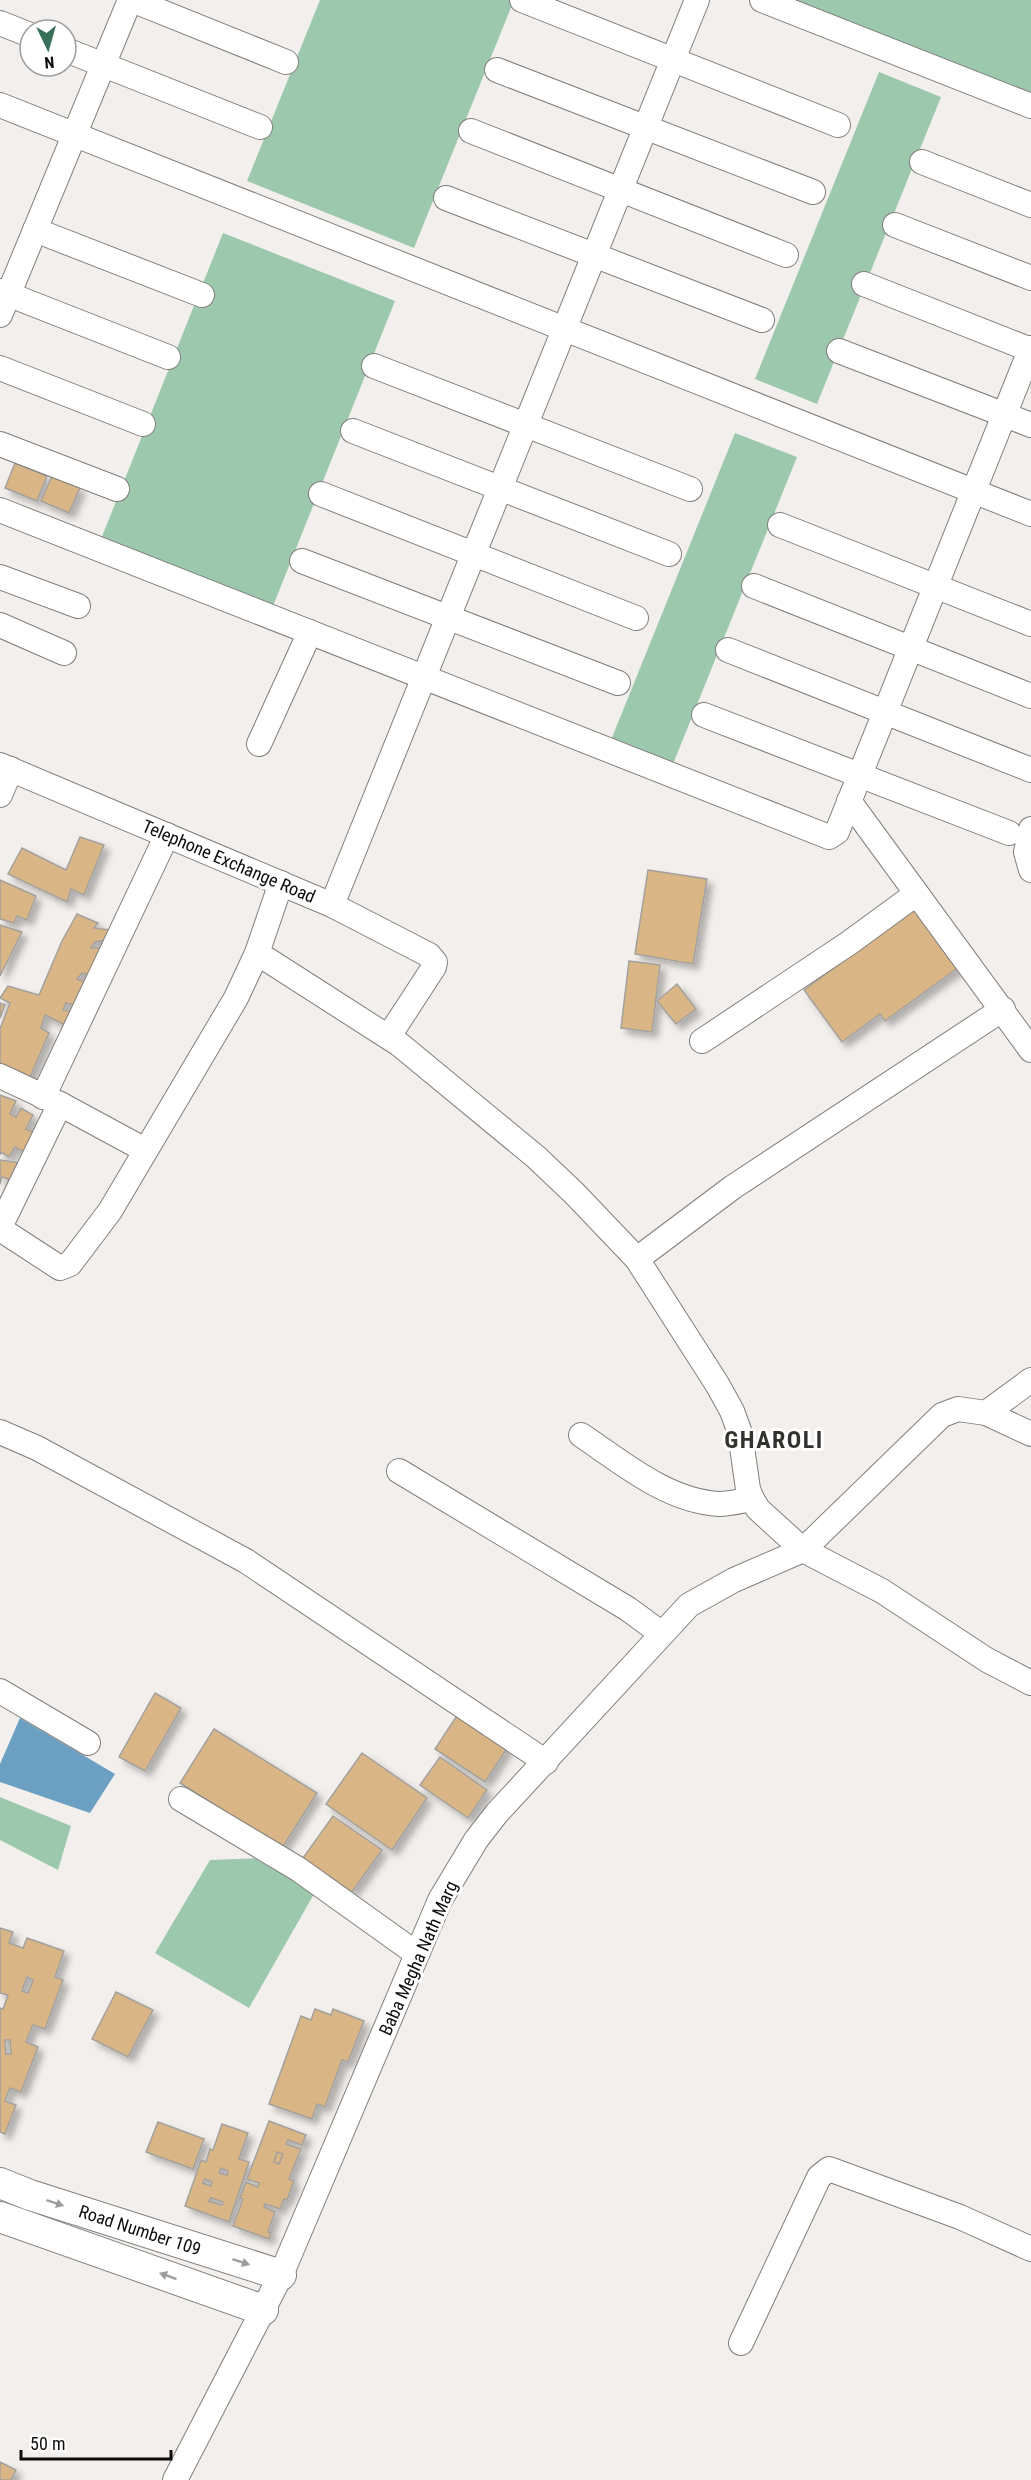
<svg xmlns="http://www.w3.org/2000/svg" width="1031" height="2480" font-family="'Roboto Condensed',sans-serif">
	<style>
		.green { fill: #9cc9ad }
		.water { fill: #6ba0c2 }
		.building { fill: #dab586; stroke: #a3a19d; stroke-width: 1.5; fill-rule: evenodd; filter: url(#shadow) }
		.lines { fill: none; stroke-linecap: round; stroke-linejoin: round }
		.minor-casing { stroke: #817f7c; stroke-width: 26 }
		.tertiary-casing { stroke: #817f7c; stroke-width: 32 }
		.minor { stroke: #fff; stroke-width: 24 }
		.tertiary { stroke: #fff; stroke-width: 30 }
		.oneway { fill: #9f9e9e }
		.labels { text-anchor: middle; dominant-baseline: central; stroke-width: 6; stroke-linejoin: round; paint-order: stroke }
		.street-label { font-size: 18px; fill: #0e0d0c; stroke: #fff }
		.district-label { font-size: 24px; font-weight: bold; letter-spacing: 1.5px; fill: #34322f; stroke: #fff }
	</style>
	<defs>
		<filter id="shadow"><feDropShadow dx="5.5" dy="5.5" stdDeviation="3" flood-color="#0004"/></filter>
	</defs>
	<rect width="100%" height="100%" fill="#f2efec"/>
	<g class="green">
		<polygon points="320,0 514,0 414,248 247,181"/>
		<polygon points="790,0 1031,0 1031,94"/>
		<polygon points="879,72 941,97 817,404 755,379"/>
		<polygon points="223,233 395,301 273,606 101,539"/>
		<polygon points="735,433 797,457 673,764 611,740"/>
		<polygon points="0,1797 71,1826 58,1870 0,1840"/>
		<polygon points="260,1858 314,1894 249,2008 155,1953 210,1860"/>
	</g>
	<polygon class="water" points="20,1718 115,1774 90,1813 0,1782 0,1764"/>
	<g class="building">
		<polygon points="15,463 47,476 37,501 5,488"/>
		<polygon points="52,476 80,488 69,513 41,501"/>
		<polygon points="80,837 104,845 84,895 71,889 67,902 8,874 22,848 66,870"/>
		<polygon points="648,870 707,879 693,964 635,954"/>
		<polygon points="0,880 36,896 27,920 17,916 14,923 0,919"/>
		<polygon points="915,908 959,967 885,1021 880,1014 842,1042 804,990"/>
		<polygon points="77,914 98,923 94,928 111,930 106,940 95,942 91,948 106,947 94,976 82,973 77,979 91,983 78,1006 66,1003 63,1010 76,1012 69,1027 45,1015 41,1028 49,1033 28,1082 0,1066 0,1029 10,1003 0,998 8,986 39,995 62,941"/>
		<polygon points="0,925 22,932 0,976"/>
		<polygon points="629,961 660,965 652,1032 621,1028"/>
		<polygon points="677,984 696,1009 676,1024 657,1001"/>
		<polygon points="0,1003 5,1005 0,1018"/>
		<polygon points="0,1095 16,1101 10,1114 16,1117 21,1108 33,1115 26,1129 33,1132 26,1153 15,1147 9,1157 1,1152 0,1155"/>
		<polygon points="0,1160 22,1163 14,1181 2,1177 0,1184"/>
		<polygon points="155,1693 181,1708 145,1771 119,1757"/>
		<polygon points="458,1714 508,1747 485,1782 435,1749"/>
		<polygon points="214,1729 317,1793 282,1848 180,1783"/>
		<polygon points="362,1753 427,1798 392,1850 326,1804"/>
		<polygon points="440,1757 487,1790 468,1818 420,1785"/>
		<polygon points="333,1816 382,1850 352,1892 303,1858"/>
		<path d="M0,1928L13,1932L9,1943L23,1948L27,1938L64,1951L55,1977L63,1980L45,2029L33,2025L26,2042L38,2047L21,2092L10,2088L5,2101L16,2105L5,2134L0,2132V2008L3,2009L8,1995L0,1993ZM27,1977L33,1980L28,1993L22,1991ZM5,2040H10L11,2054H6Z"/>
		<polygon points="116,1992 153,2010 128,2057 92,2039"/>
		<polygon points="315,2009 331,2015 333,2009 364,2021 348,2062 342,2060 325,2107 317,2104 312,2119 269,2104 301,2016 311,2020"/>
		<polygon points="269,2121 306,2135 302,2145 288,2140 286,2144 301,2149 289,2179 294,2181 287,2200 284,2199 280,2209 265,2204 264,2207 275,2212 268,2232 271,2233 269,2239 233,2226 243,2199 240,2198 246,2182 258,2187 259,2183 247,2179"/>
		<polygon points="158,2122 204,2139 193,2169 146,2152"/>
		<path d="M222,2124L248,2133L239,2159L249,2162L229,2222L185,2206L201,2160L206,2162L210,2149L213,2150ZM221,2168L228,2171L227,2175L219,2173ZM205,2179L212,2182L211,2186L203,2183ZM211,2198L223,2202L222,2205L209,2201Z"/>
		<polygon points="277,2152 283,2154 279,2164 274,2162"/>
		<polygon points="0,2462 16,2470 11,2480 0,2480"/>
	</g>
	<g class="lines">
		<g class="minor-casing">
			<g id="minor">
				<polyline points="132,0 286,62"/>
				<polyline points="522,0 838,125"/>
				<polyline points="762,0 1031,106"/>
				<polyline points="0,23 30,35"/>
				<polyline points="66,50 260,127"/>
				<polyline points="497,70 813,192"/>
				<polyline points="0,105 1031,514"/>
				<polyline points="471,131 786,255"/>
				<polyline points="922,162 1031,205"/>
				<polyline points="446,198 762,320"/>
				<polyline points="895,225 1031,278"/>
				<polyline points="35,230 202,295"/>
				<polyline points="864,284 1031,350"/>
				<polyline points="0,291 168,357"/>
				<polyline points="0,315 130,0"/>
				<polyline points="839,351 1031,425"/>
				<polyline points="374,366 690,489"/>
				<polyline points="0,368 143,424"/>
				<polyline points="353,431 669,554"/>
				<polyline points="0,444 117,489"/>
				<polyline points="321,494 636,618"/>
				<polyline points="0,510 829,837 837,832 1031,348"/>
				<polyline points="780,525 1031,624"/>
				<polyline points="302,561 618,683"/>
				<polyline points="0,577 78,606"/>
				<polyline points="754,586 1031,696"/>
				<polyline points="0,625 64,653"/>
				<polyline points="728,650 1031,770"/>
				<polyline points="704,715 1009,833"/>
				<polyline points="259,744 310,632"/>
				<polyline points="0,765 332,905 429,955 435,962 434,967 389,1036"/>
				<polyline points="0,795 11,769"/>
				<polyline points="849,801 1031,1050"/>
				<polyline points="1031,829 1026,852 1031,870"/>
				<polyline points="332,905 697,0"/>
				<polyline points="257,953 399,1044 536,1157 574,1193 637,1259 733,1187 1003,1009"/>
				<polyline points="702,1041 849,943 916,894"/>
				<polyline points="0,1076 60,1104 145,1150"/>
				<polyline points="43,1097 167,835"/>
				<polyline points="0,1227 60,1104"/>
				<polyline points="0,1229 60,1268 70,1264 110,1211 236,998 257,953 281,883"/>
				<polyline points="637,1259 717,1384 732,1411 740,1433 748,1489 752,1499 758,1509 803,1550 882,1591 987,1660 1031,1683"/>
				<polyline points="986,1413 1031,1434"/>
				<polyline points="0,1432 37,1448 246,1561 546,1762"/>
				<path d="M581,1435C623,1463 667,1501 719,1504C729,1504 741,1501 752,1499"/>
				<polyline points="399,1471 628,1609 662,1634"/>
				<polyline points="0,1691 88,1743"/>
				<polyline points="181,1799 298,1869 417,1954"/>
				<polyline points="741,2343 819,2177 829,2169 960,2217 1031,2249"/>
				<polyline points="175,2480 281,2275 440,1900 476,1840 497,1813 689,1605 734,1580 803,1550 942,1415 958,1409 986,1413 1031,1380"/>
			</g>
		</g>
		<g class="tertiary-casing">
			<g id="tertiary">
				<polyline points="0,2183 30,2195 281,2275"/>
				<polyline points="0,2217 263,2310"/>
			</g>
		</g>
		<use href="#minor" class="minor"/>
		<use href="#tertiary" class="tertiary"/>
	</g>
	<defs><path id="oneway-solid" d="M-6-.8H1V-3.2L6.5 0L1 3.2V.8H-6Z" transform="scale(1.5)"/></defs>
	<g class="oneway">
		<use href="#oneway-solid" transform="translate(55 2203) rotate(18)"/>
		<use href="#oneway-solid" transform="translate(241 2262) rotate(18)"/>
		<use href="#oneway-solid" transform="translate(168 2276) rotate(-160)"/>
	</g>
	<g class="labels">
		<g class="street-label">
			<text transform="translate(229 861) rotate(23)">Telephone Exchange Road</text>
			<text transform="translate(418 1958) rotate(-66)">Baba Megha Nath Marg</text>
			<text transform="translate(140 2230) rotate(18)">Road Number 109</text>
		</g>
		<g class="district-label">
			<text x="774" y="1440">GHAROLI</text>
		</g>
	</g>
	<g transform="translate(48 48) rotate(175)"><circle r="28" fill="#ffffff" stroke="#9f9e9e" stroke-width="1.5"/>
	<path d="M0-4.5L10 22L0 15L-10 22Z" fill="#377159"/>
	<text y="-9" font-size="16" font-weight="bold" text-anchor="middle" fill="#0e0d0c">N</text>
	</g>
	<path d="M21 2450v9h150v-9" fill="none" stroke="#0e0d0c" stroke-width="3"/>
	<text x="30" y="2450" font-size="18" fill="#0e0d0c" stroke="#ffffff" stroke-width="4.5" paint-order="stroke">50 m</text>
</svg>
